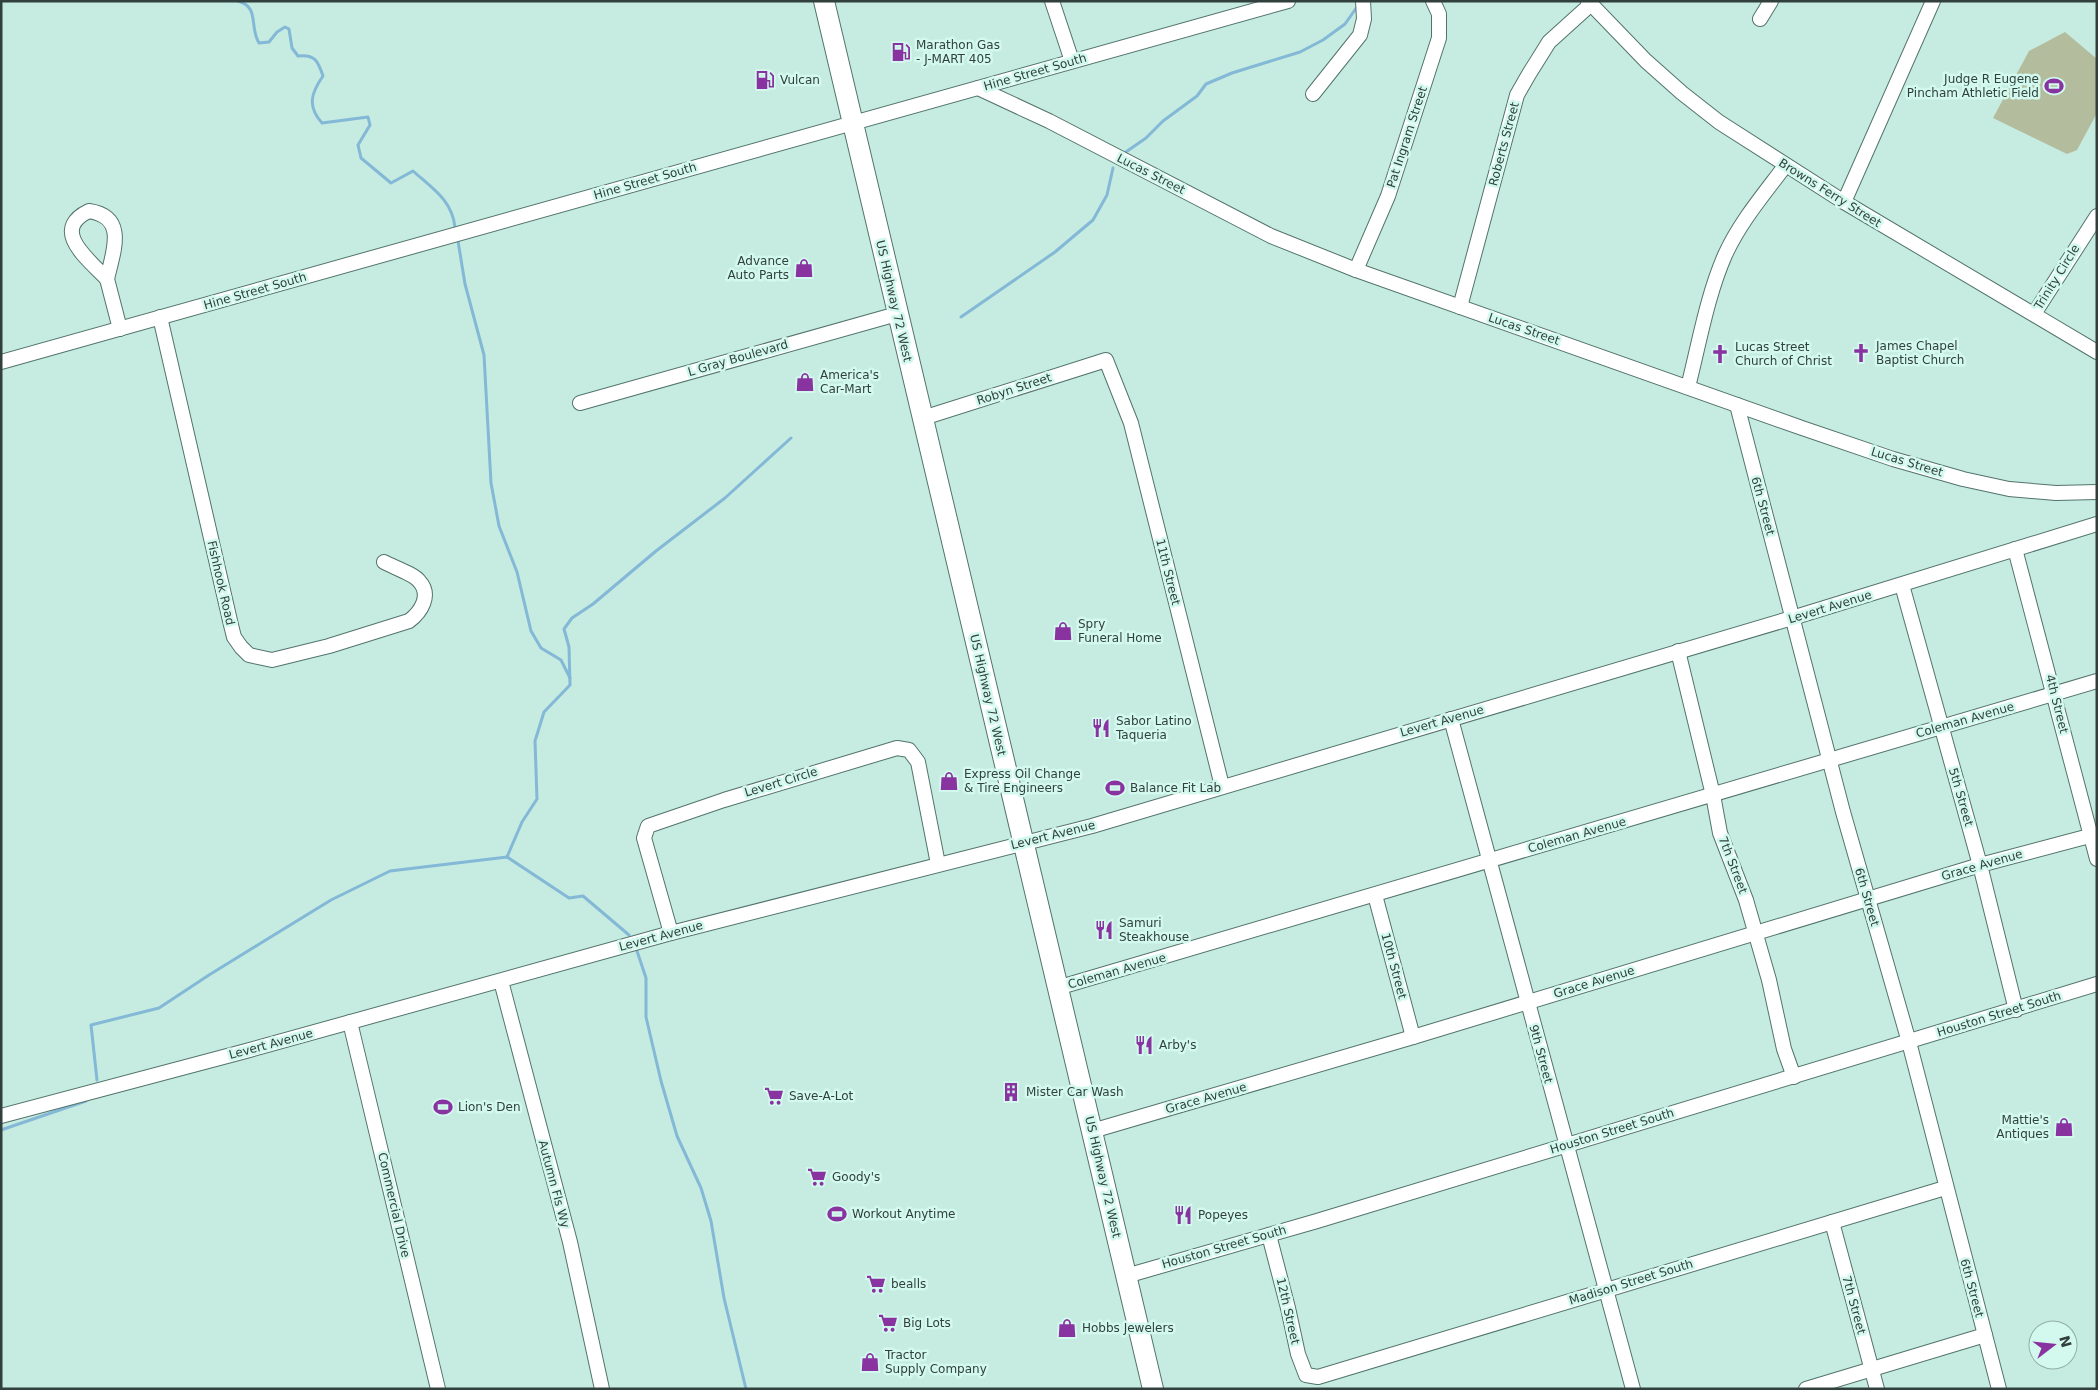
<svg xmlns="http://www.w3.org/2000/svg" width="2098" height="1390" font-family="'DejaVu Sans',sans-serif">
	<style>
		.grass { fill: #b4bc9e }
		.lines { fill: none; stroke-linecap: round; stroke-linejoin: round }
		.stream { stroke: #83b8d6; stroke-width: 3 }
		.minor-casing { stroke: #52746b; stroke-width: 16 }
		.highway-casing { stroke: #52746b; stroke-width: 22 }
		.minor { stroke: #fff; stroke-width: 14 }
		.highway { stroke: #fff; stroke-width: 20 }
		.labels { text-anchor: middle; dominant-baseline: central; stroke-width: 5; stroke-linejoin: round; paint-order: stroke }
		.poi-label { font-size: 12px; fill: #31403c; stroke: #d3f9ee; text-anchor: start }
		.street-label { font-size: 12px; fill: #31403c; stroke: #d3f9ee }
	</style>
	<rect width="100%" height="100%" fill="#c6ebe1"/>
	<polygon class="grass" points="2065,32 2097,59 2097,113 2077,150 2067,154 1993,118 2029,51"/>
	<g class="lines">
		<g class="stream">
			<path d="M238,1C260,7 249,27 259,43L269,42L277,32L285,27L289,29L292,48L298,56C315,54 318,61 323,76C311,93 307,106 322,123L368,117L370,125L358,145L361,158L391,183L413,171C432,188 452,200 455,227"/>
			<polyline points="1123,154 1146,138 1163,121 1197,96 1206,84 1232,73 1300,52 1323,40 1345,24 1357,7"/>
			<polyline points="458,241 465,284 484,355 491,483 499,526 517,572 531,631 541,648 561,660 570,678"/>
			<polyline points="961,317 1055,252 1093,220 1107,195 1113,168"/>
			<polyline points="507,857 522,822 537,799 535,741 544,712 570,685 569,647 564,629 572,618 593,604 656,551 725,498 791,438"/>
			<polyline points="637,951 646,978 646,1017 661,1081 677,1136 701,1188 711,1221 724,1298 746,1389"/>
			<polyline points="97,1080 91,1025 159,1008 209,975 331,900 390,871 507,857 569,898 583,896 629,935"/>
			<polyline points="1,1130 86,1101"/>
		</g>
		<g class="minor-casing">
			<g id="minor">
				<polyline points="1052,1 1072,61"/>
				<polyline points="1588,1 1646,61 1682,93 1719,122 1844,202 2097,352"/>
				<polyline points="1760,19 1771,1"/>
				<polyline points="978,88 1049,121 1271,236 1356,270 1802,428 1893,459 1963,479 2009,489 2056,493 2097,492"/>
				<polyline points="1313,94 1360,35 1364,19 1363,1"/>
				<polyline points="1844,202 1933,1"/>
				<path d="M89,211C128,217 113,252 107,279C89,260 49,230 89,211Z"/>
				<polyline points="1356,270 1388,196 1439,38 1439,14 1433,1"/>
				<polyline points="107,279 120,329"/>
				<polyline points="1460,307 1517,95 1529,74 1549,42 1591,4"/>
				<polyline points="2034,314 2097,216"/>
				<path d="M160,317L231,625L234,637L241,647L249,655L272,660L329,646L409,621C421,612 432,595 419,581C414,574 393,567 384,562"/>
				<polyline points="1,362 1288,1"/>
				<path d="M1688,387C1699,344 1707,296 1725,255C1740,222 1764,194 1785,166"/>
				<polyline points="580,403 897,314"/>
				<polyline points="1737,405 1843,812 1909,1042 1999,1389"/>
				<polyline points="923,418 1106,360 1131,423 1222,786"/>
				<polyline points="2015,549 2097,859"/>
				<polyline points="1902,585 1980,865 2016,1010"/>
				<polyline points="1678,651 1713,795 1720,833 1746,900 1769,980 1784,1049 1794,1077"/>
				<polyline points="1451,719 1633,1389"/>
				<polyline points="1375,895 1413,1037"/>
				<polyline points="671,933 644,838 648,826 724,800 897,748 909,750 918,762 938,864"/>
				<polyline points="501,981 570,1242 602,1389"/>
				<polyline points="1057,988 2097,681"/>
				<polyline points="350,1022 438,1389"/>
				<polyline points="1,1116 246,1051 671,933 1092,826 1792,618 2097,524"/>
				<polyline points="1092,1131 1413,1037 1980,865 2097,834"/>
				<polyline points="1832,1222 1877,1389"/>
				<polyline points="1269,1235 1288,1308 1298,1354 1306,1375 1318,1377 1945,1188"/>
				<polyline points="1126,1276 1317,1221 2097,984"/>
				<polyline points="1806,1389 1985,1335"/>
			</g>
		</g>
		<g class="highway-casing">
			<polyline id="highway" points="824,1 1153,1389"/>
		</g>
		<use href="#minor" class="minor"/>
		<use href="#highway" class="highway"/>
	</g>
	<defs>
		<g id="fuel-bare" transform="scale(1.5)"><path d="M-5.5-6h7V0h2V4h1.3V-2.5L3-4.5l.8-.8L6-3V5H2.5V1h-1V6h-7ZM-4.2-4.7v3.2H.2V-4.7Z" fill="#8933a1" stroke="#d3f9ee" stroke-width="2.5" paint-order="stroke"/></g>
		<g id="stadium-bare" transform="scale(1.5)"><path d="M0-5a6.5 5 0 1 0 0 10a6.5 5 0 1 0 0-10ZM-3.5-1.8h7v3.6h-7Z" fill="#8933a1" stroke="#d3f9ee" stroke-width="2.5" paint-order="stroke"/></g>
		<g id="shop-bare" transform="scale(1.5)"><path d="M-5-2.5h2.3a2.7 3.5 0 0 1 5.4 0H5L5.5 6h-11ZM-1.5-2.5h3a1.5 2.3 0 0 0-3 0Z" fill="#8933a1" stroke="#d3f9ee" stroke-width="2.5" paint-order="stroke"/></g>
		<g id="church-bare" transform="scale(1.5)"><path d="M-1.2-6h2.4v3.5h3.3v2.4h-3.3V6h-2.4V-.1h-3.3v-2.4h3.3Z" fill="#8933a1" stroke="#d3f9ee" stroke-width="2.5" paint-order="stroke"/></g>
		<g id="restaurant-bare" transform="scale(1.5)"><path d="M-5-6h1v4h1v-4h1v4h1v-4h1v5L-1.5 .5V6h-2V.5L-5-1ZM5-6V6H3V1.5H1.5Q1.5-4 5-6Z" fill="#8933a1" stroke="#d3f9ee" stroke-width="2.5" paint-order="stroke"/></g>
		<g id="building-bare" transform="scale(1.5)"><path d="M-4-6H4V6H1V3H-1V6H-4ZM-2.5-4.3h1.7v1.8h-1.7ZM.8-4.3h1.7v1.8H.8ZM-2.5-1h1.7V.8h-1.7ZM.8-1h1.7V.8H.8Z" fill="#8933a1" stroke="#d3f9ee" stroke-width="2.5" paint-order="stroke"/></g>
		<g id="supermarket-bare" transform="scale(1.5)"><path d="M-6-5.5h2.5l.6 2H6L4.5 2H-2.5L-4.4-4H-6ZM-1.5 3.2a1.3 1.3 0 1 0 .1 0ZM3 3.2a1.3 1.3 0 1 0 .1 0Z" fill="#8933a1" stroke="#d3f9ee" stroke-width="2.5" paint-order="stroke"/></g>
	</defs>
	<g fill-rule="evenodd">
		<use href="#fuel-bare" x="901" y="52"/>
		<use href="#fuel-bare" x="765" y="80"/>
		<use href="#stadium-bare" x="2054" y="86"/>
		<use href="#shop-bare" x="804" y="268"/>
		<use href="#church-bare" x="1861" y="353"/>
		<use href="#church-bare" x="1720" y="354"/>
		<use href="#shop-bare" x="805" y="382"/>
		<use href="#shop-bare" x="1063" y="631"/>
		<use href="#restaurant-bare" x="1101" y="728"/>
		<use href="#shop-bare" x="949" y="781"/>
		<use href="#stadium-bare" x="1115" y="788"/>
		<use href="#restaurant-bare" x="1104" y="930"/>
		<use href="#restaurant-bare" x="1144" y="1045"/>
		<use href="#building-bare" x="1011" y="1092"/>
		<use href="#supermarket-bare" x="774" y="1096"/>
		<use href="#stadium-bare" x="443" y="1107"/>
		<use href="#shop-bare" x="2064" y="1127"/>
		<use href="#supermarket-bare" x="817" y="1177"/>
		<use href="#stadium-bare" x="837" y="1214"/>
		<use href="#restaurant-bare" x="1183" y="1215"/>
		<use href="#supermarket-bare" x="876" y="1284"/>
		<use href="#supermarket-bare" x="888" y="1323"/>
		<use href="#shop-bare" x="1067" y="1328"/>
		<use href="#shop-bare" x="870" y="1362"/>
	</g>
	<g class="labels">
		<g class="poi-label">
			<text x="916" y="45">Marathon Gas<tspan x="916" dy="14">- J-MART 405</tspan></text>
			<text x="2039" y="79" text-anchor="end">Judge R Eugene<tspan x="2039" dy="14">Pincham Athletic Field</tspan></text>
			<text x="780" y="80">Vulcan</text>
			<text x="789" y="261" text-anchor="end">Advance<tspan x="789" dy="14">Auto Parts</tspan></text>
			<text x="1876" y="346">James Chapel<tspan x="1876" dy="14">Baptist Church</tspan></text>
			<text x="1735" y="347">Lucas Street<tspan x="1735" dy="14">Church of Christ</tspan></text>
			<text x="820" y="375">America's<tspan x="820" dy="14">Car-Mart</tspan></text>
			<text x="1078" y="624">Spry<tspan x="1078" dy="14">Funeral Home</tspan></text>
			<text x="1116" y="721">Sabor Latino<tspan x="1116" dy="14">Taqueria</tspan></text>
			<text x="964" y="774">Express Oil Change<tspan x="964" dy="14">&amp; Tire Engineers</tspan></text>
			<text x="1130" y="788">Balance Fit Lab</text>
			<text x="1119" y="923">Samuri<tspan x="1119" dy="14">Steakhouse</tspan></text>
			<text x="1159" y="1045">Arby's</text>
			<text x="1026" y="1092">Mister Car Wash</text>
			<text x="789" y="1096">Save-A-Lot</text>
			<text x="458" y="1107">Lion's Den</text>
			<text x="2049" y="1120" text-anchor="end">Mattie's<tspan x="2049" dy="14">Antiques</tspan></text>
			<text x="832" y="1177">Goody's</text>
			<text x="852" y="1214">Workout Anytime</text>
			<text x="1198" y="1215">Popeyes</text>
			<text x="891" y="1284">bealls</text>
			<text x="903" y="1323">Big Lots</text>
			<text x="1082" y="1328">Hobbs Jewelers</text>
			<text x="885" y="1355">Tractor<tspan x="885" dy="14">Supply Company</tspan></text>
		</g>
		<g class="street-label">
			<text transform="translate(1035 72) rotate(-16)">Hine Street South</text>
			<text transform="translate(1407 137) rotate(-72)">Pat Ingram Street</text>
			<text transform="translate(1504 144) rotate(-75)">Roberts Street</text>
			<text transform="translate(1151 174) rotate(27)">Lucas Street</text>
			<text transform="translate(645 181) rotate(-16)">Hine Street South</text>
			<text transform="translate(1830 193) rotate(32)">Browns Ferry Street</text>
			<text transform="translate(2057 277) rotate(-58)">Trinity Circle</text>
			<text transform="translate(255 291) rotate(-16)">Hine Street South</text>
			<text transform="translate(894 301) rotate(77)">US Highway 72 West</text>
			<text transform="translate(1524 329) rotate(19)">Lucas Street</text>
			<text transform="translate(738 358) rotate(-16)">L Gray Boulevard</text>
			<text transform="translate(1014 389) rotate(-18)">Robyn Street</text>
			<text transform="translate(1907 462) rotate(17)">Lucas Street</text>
			<text transform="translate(1763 506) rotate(75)">6th Street</text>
			<text transform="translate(1168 572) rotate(76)">11th Street</text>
			<text transform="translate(221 583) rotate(77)">Fishhook Road</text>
			<text transform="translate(1830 607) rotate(-17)">Levert Avenue</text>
			<text transform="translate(988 695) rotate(77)">US Highway 72 West</text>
			<text transform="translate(2057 704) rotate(76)">4th Street</text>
			<text transform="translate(1965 720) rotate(-16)">Coleman Avenue</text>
			<text transform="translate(1442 721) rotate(-16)">Levert Avenue</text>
			<text transform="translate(781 782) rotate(-17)">Levert Circle</text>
			<text transform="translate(1961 797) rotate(74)">5th Street</text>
			<text transform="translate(1053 835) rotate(-14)">Levert Avenue</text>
			<text transform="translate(1577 835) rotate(-16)">Coleman Avenue</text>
			<text transform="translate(1733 865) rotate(69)">7th Street</text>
			<text transform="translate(1982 865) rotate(-16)">Grace Avenue</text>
			<text transform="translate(1867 897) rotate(74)">6th Street</text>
			<text transform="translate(661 936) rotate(-15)">Levert Avenue</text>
			<text transform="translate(1394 966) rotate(75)">10th Street</text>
			<text transform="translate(1117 971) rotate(-16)">Coleman Avenue</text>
			<text transform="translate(1594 982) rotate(-17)">Grace Avenue</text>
			<text transform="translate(1999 1014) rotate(-17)">Houston Street South</text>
			<text transform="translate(271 1044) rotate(-15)">Levert Avenue</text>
			<text transform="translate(1541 1054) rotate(75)">9th Street</text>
			<text transform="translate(1206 1098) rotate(-16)">Grace Avenue</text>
			<text transform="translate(1612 1131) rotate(-17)">Houston Street South</text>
			<text transform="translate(1103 1177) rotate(77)">US Highway 72 West</text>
			<text transform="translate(554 1184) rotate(75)">Autumn Fls Wy</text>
			<text transform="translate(394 1205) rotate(77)">Commercial Drive</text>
			<text transform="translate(1224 1247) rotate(-16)">Houston Street South</text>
			<text transform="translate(1631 1282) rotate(-17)">Madison Street South</text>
			<text transform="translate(1972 1288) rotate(75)">6th Street</text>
			<text transform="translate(1854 1305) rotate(75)">7th Street</text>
			<text transform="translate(1288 1311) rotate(77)">12th Street</text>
		</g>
	</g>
	<rect width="2098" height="1390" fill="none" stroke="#31403c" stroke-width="5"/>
	<g transform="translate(2053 1345) rotate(74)"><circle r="24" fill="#d3f9ee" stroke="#92afa7"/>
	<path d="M0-4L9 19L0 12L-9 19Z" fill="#8933a1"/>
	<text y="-8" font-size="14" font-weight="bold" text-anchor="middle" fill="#31403c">N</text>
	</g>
</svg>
